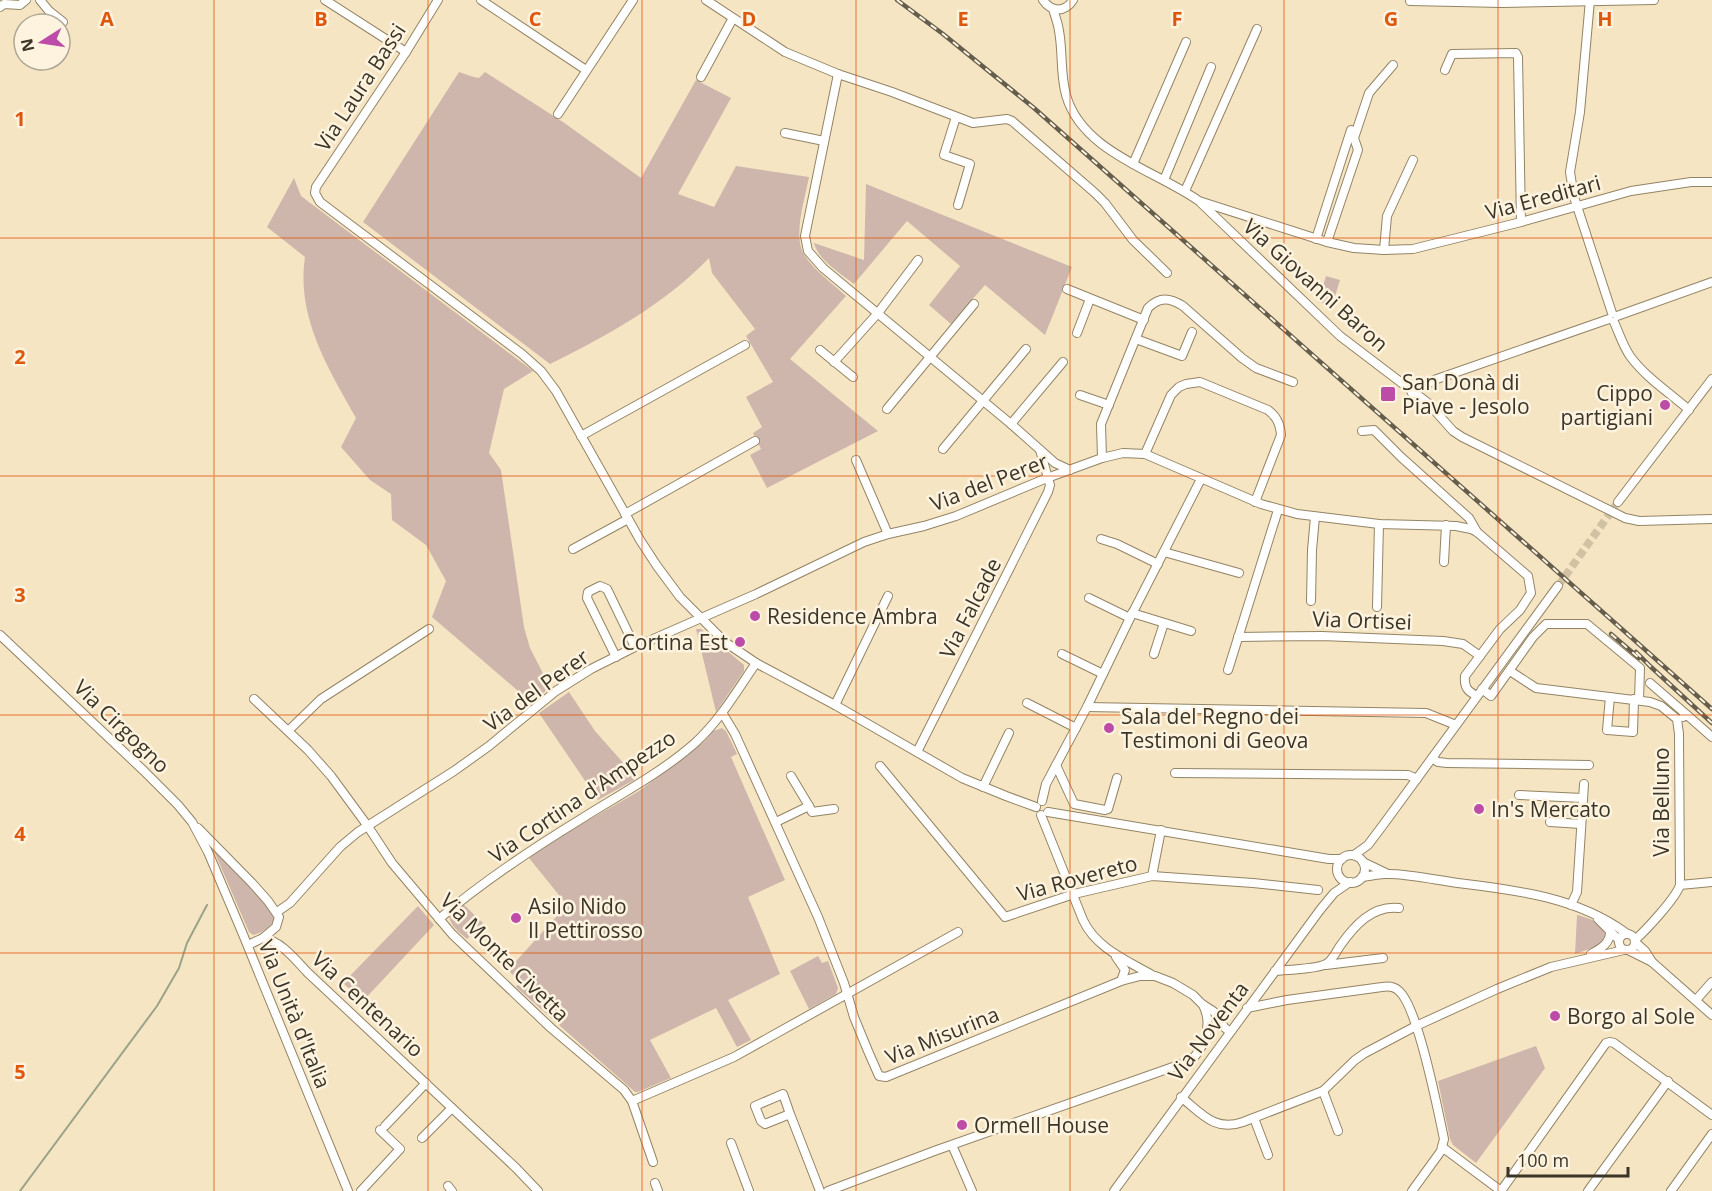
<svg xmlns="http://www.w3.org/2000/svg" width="1712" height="1191" font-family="'Open Sans',sans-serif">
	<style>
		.green { fill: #cfb6ac }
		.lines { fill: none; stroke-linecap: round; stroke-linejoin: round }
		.stream { stroke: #9aa38a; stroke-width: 2 }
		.minor-tunnel { stroke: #d1c2a4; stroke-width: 8; stroke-dasharray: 8 4; stroke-linecap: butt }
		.minor-casing { stroke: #938465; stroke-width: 10 }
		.minor { stroke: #fff; stroke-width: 8 }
		.rail-casing { stroke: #665e4c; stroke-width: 4.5 }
		.rail { stroke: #fdf3df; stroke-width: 2; stroke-dasharray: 7; stroke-linecap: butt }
		.grid { fill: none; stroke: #df570d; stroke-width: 1.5; stroke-opacity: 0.55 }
		.poi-dot { fill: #bc4ca8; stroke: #fdf3df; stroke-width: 2 }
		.labels { text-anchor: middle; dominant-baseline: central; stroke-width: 5; stroke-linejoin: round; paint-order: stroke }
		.street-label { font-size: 21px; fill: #3b3528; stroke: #fdf3df }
		.poi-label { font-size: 21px; fill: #3b3528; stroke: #fdf3df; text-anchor: start }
		.grid-label { font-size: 20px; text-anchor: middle; font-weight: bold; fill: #df570d; stroke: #fdf3df; stroke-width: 5; stroke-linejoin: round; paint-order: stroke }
	</style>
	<rect width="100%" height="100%" fill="#f6e5c3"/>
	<g class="green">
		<path d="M459,72C466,74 472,77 479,78L485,72L563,122L641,178L696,80L731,98L678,194L714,207L736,166L809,177C805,199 792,237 805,256C814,270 833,284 846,296L790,359L878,431L767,488L750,455L761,449L753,433L762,427L746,397L773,382L746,336L755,329L712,273L709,258C665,304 607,336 550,364L363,222Z"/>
		<path d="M294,178L301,196L533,371L504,389L489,453L501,470L524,627L530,648L550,687L532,703L432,617L446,581L426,545L392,520L391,494L370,480L341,447L356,418C328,368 296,317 305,257L267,227Z"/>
		<path d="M866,184L1072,267L1045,335L985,285L951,324L929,305L960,266L907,221L854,284C840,273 819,261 814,243L864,260Z"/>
		<polygon points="1326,276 1340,280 1332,306 1318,302"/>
		<polygon points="696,629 701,629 744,665 744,671 716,712"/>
		<polygon points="569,692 595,731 634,775 631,777 634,780 598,800 539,713"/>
		<polygon points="722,728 726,731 737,754 731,757 785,880 748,897 780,974 728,1000 751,1040 737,1047 716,1008 650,1040 671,1078 638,1092 635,1092 516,987 520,982 508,970 567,905 529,858 556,839 639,791 705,741 713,731"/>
		<path d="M214,851L218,852C232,866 272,902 275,920C270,927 262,933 253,935L249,932Z"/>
		<path d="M463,904L483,923L467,939C459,932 449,925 449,914Z"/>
		<polygon points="418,906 434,925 363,1001 343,983"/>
		<path d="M1577,915C1589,918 1607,923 1605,939L1598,946L1575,954Z"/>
		<polygon points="818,956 822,963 828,961 838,988 836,994 809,1009 790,971"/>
		<polygon points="1536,1046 1545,1068 1476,1163 1453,1145 1450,1139 1438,1081"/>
	</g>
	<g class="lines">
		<polyline class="stream" points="20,1191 157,1006 179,968 187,943 207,905"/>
		<polyline class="minor-tunnel" points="1558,586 1618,502"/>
		<g class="minor-casing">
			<g id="minor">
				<polyline points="40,0 49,11 63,22"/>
				<polyline points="325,0 406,52"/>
				<polyline points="438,0 406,52 316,187 315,193 320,202 522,354 541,371 556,391 640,540 657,566 680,597 725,642 756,663 835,705 962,778 1006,796 1036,807"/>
				<polyline points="481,0 586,70"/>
				<polyline points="706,0 785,52 838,74 892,92 973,123 1007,119 1012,121 1095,193 1105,203 1133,240 1167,273"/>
				<path d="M1043,0C1051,12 1065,13 1073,0"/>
				<polyline points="1590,0 1580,112 1570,172 1574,197 1612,313"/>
				<polyline points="1410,1 1502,3 1654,0"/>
				<polyline points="0,7 4,4 20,5 26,0"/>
				<path d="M1053,9C1055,16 1058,23 1059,31C1063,52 1060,73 1066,95C1082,152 1155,170 1199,201L1327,242L1354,248L1384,250L1413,249L1521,222L1631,191L1691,182H1712"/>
				<polyline points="1445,70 1452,54 1516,53 1518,57 1521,222"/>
				<polyline points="838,74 805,236 808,251 823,268 1011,424 1055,463 1070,470"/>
				<polyline points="701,77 733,18"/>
				<polyline points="558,114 633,0"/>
				<polyline points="956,117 944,155 970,164 958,205"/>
				<polyline points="785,133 824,141"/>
				<polyline points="1133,164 1186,42"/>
				<polyline points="1164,180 1211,67"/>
				<polyline points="1185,191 1257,29"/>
				<polyline points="1201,203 1340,336 1428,403 1453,431 1462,437 1625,518 1639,521 1712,519"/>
				<polyline points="1316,239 1351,130"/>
				<polyline points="1327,242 1358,150 1354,138 1369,93 1393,65"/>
				<polyline points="1384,250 1387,216 1413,160"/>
				<polyline points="1067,289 1144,320"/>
				<polyline points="1617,316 1712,282"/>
				<path d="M1614,322C1619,333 1623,346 1630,356C1645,377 1670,393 1689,410"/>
				<polyline points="1077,333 1090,299"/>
				<polyline points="1136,339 1182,356 1192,332"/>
				<polyline points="820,350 853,377"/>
				<polyline points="834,362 878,313 918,260"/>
				<polyline points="1412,393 1434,380 1609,319"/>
				<polyline points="1080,395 1109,405"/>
				<polyline points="887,409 974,304"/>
				<polyline points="1011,424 1063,362"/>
				<polyline points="1362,431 1374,430 1401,457 1469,518 1477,532"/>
				<polyline points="581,436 745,345"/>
				<polyline points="943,449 1026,349"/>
				<path d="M1145,454L1171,395L1179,387L1186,384L1200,382L1268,410C1277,417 1280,424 1281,435L1255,502"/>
				<path d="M1102,458L1101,424L1148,308C1160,296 1170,298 1183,306L1242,358L1256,368L1293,382"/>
				<polyline points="856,460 888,534"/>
				<polyline points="1618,502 1712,379"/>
				<polyline points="625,514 755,441"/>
				<polyline points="1101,539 1117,544 1158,564"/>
				<polyline points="573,549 628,519"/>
				<polyline points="1164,552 1239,573"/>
				<polyline points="1444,562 1446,525"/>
				<polyline points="1089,598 1130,618"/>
				<polyline points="1311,601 1312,550 1315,517"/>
				<polyline points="1377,607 1379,524"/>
				<polyline points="1132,613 1191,631"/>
				<polyline points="0,635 144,771 178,805 192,822 208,852 242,932 348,1191"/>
				<polyline points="1238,637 1322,636 1443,641 1463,644 1480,656"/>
				<polyline points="1062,654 1103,674"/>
				<polyline points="1154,654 1164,623"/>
				<polyline points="616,657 587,598 588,592 600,586 607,589 635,647"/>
				<polyline points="1228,670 1278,510"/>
				<path d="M1510,671L1536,688L1650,702L1661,706L1677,719L1679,734L1680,885C1676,898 1646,930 1635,940"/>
				<polyline points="1650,683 1687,715"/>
				<polyline points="1482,689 1491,696 1533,637 1546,624 1587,624 1640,668 1639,700"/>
				<polyline points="1610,697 1607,730 1633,732 1634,699"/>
				<polyline points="254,699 308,750 331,776 367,825 392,863 452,934 551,1028 624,1090 632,1101 734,1057 958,932"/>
				<polyline points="1027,703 1076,728"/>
				<polyline points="835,705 888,596"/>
				<polyline points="1087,707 1426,713 1456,725"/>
				<polyline points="723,714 735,734 818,917 844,983 854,1017 868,1051 879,1076 886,1077 1121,981 1140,976 1155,976 1173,983 1193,995 1202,1004 1213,1011 1219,1017 1224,1027 1230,1032"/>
				<polyline points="1683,717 1687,715 1712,737"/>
				<polyline points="288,731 321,699 429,629"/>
				<polyline points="917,752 1048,492 1050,485 1040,450"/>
				<polyline points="1432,758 1438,762 1447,763 1589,765"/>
				<polyline points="1056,765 1074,804 1105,810 1108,809 1117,778"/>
				<polyline points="880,766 1005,917 1074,894 1152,876 1253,883 1318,890"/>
				<polyline points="1175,773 1408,775 1417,779"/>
				<polyline points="791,776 809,806"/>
				<polyline points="983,787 1009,733"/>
				<polyline points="1519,795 1583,798"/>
				<polyline points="1042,801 1046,784 1087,707 1130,618 1201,479"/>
				<polyline points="1048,812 1329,859 1342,859"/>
				<path d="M1041,815L1083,920C1096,948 1126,960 1152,975"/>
				<polyline points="776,822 809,806 812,812 834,809"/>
				<polyline points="1550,822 1581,824"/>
				<polyline points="198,828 252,883 268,901 279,917 276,927 263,938 248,945"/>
				<polyline points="1354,855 1368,845 1383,825 1558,586"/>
				<circle cx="1351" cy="869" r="14"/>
				<polyline points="1363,862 1386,873"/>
				<polyline points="1152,876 1161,830"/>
				<path d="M1362,877C1370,876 1378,874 1385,874C1405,873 1436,880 1458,883C1516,890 1577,897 1626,933"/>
				<polyline points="1680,885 1712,882"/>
				<polyline points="1571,905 1577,892 1584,784"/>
				<path d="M277,912L290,903L340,847L358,832L454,771L489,746L556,691L591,669L635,647L756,594L864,542L888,534L924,526L956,516L1047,478L1102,458L1123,453L1145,454L1261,504L1297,514L1379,524L1456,526L1471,529L1477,532L1528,576L1531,593L1520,610L1500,629L1465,676C1464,687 1467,691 1477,696"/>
				<path d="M439,919C482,882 532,849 581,819C619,795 661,773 695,743C720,720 737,691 756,663"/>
				<polyline points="1598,919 1619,940"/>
				<circle cx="1627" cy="942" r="8"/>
				<path d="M263,938C282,942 294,958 307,972L516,1168L538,1191"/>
				<polyline points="1635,942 1645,951 1652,962"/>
				<polyline points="1628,950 1652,962 1712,1015"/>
				<path d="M1591,954C1600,949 1611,943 1610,931"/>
				<polyline points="1116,957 1125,970 1121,981"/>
				<polyline points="1326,965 1383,958"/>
				<path d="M1275,971C1285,970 1318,969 1326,964C1332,961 1336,952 1340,946C1354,926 1372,905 1399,908"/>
				<polyline points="1696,1000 1712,982"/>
				<path d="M1247,1008L1287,1000L1382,987C1388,986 1394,986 1399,991C1418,1007 1438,1111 1444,1139L1441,1151L1412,1191"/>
				<polyline points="1323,1091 1338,1131"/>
				<path d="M1181,1097C1202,1114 1215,1132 1243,1122L1323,1091L1355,1060L1365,1053L1416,1026L1497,989L1551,967L1624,950"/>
				<polyline points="632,1101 653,1162"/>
				<polyline points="790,1114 783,1094 755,1106 761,1121 765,1124 790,1114 820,1191"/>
				<polyline points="1254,1118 1268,1155"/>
				<polyline points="385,1126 426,1083"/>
				<polyline points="422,1138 452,1108"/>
				<polyline points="731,1143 749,1191"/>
				<polyline points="952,1145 972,1191"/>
				<polyline points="1442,1147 1501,1191"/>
				<polyline points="655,1183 658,1191"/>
				<polyline points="448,1186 452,1191"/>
				<polyline points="361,1191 400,1149 380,1130"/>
				<path d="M828,1191L937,1150L1190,1061C1205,1048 1213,1024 1203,1005"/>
				<polyline points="1114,1191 1320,910 1334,893 1350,882"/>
				<polyline points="1501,1191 1606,1043 1610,1042 1614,1043 1712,1115"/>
				<polyline points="1588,1191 1668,1081"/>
				<polyline points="1671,1191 1712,1134"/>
			</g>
		</g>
		<use href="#minor" class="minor"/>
		<g class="rail-casing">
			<g id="rail">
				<polyline points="897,0 943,34 1034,108 1712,709"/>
				<polyline points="1611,634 1639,658"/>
				<polyline points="1636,652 1651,667 1712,723"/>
			</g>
		</g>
		<use href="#rail" class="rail"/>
	</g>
	<path class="grid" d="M214,0V1191M428,0V1191M642,0V1191M856,0V1191M1070,0V1191M1284,0V1191M1498,0V1191M0,238H1712M0,476H1712M0,715H1712M0,953H1712"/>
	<g class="poi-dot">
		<rect x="1380" y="386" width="16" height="16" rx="3"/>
		<circle cx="1665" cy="405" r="6"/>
		<circle cx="755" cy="616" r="6"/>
		<circle cx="740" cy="642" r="6"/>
		<circle cx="1109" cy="728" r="6"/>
		<circle cx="1479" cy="809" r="6"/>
		<circle cx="516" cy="918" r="6"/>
		<circle cx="1555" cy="1016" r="6"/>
		<circle cx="962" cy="1125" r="6"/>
	</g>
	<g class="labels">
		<g class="street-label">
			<text transform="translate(360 87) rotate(-57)">Via Laura Bassi</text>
			<text transform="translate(1543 197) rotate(-15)">Via Ereditari</text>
			<text transform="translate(1316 285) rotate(42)">Via Giovanni Baron</text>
			<text transform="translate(989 482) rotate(-21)">Via del Perer</text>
			<text transform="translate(970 608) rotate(-63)">Via Falcade</text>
			<text transform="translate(1362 620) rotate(2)">Via Ortisei</text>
			<text transform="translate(536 690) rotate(-36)">Via del Perer</text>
			<text transform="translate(122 726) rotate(44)">Via Cirgogno</text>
			<text transform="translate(582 796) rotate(-34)">Via Cortina d'Ampezzo</text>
			<text transform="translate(1661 802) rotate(-90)">Via Belluno</text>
			<text transform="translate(1077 878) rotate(-15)">Via Rovereto</text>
			<text transform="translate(505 957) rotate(45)">Via Monte Civetta</text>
			<text transform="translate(368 1004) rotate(43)">Via Centenario</text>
			<text transform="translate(295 1014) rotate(68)">Via Unità d'Italia</text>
			<text transform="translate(1208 1031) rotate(-53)">Via Noventa</text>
			<text transform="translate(942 1035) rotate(-22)">Via Misurina</text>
		</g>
		<g class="poi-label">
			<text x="1402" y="382">San Donà di<tspan x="1402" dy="24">Piave - Jesolo</tspan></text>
			<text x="1653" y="393" text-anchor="end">Cippo<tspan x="1653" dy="24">partigiani</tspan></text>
			<text x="767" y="616">Residence Ambra</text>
			<text x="728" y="642" text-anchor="end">Cortina Est</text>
			<text x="1121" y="716">Sala del Regno dei<tspan x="1121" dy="24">Testimoni di Geova</tspan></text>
			<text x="1491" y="809">In's Mercato</text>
			<text x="528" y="906">Asilo Nido<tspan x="528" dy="24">Il Pettirosso</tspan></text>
			<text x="1567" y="1016">Borgo al Sole</text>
			<text x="974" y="1125">Ormell House</text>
		</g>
	</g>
	<g class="grid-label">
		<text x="107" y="26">A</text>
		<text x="321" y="26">B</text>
		<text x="535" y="26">C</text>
		<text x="749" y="26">D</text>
		<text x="963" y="26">E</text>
		<text x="1177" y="26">F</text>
		<text x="1391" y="26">G</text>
		<text x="1605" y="26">H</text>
		<text x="20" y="126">1</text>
		<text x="20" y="364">2</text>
		<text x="20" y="602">3</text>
		<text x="20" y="841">4</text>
		<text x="20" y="1079">5</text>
	</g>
	<g transform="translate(42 42) rotate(258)"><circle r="28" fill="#fdf3df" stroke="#afa796" stroke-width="1.5"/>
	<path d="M0-4.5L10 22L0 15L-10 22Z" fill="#bc4ca8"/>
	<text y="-9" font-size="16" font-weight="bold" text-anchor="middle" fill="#3b3528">N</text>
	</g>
	<path d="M1508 1167v9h120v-9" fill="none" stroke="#3b3528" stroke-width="3"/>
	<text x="1517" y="1167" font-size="18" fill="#3b3528" stroke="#fdf3df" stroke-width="4.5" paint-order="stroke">100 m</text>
</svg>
